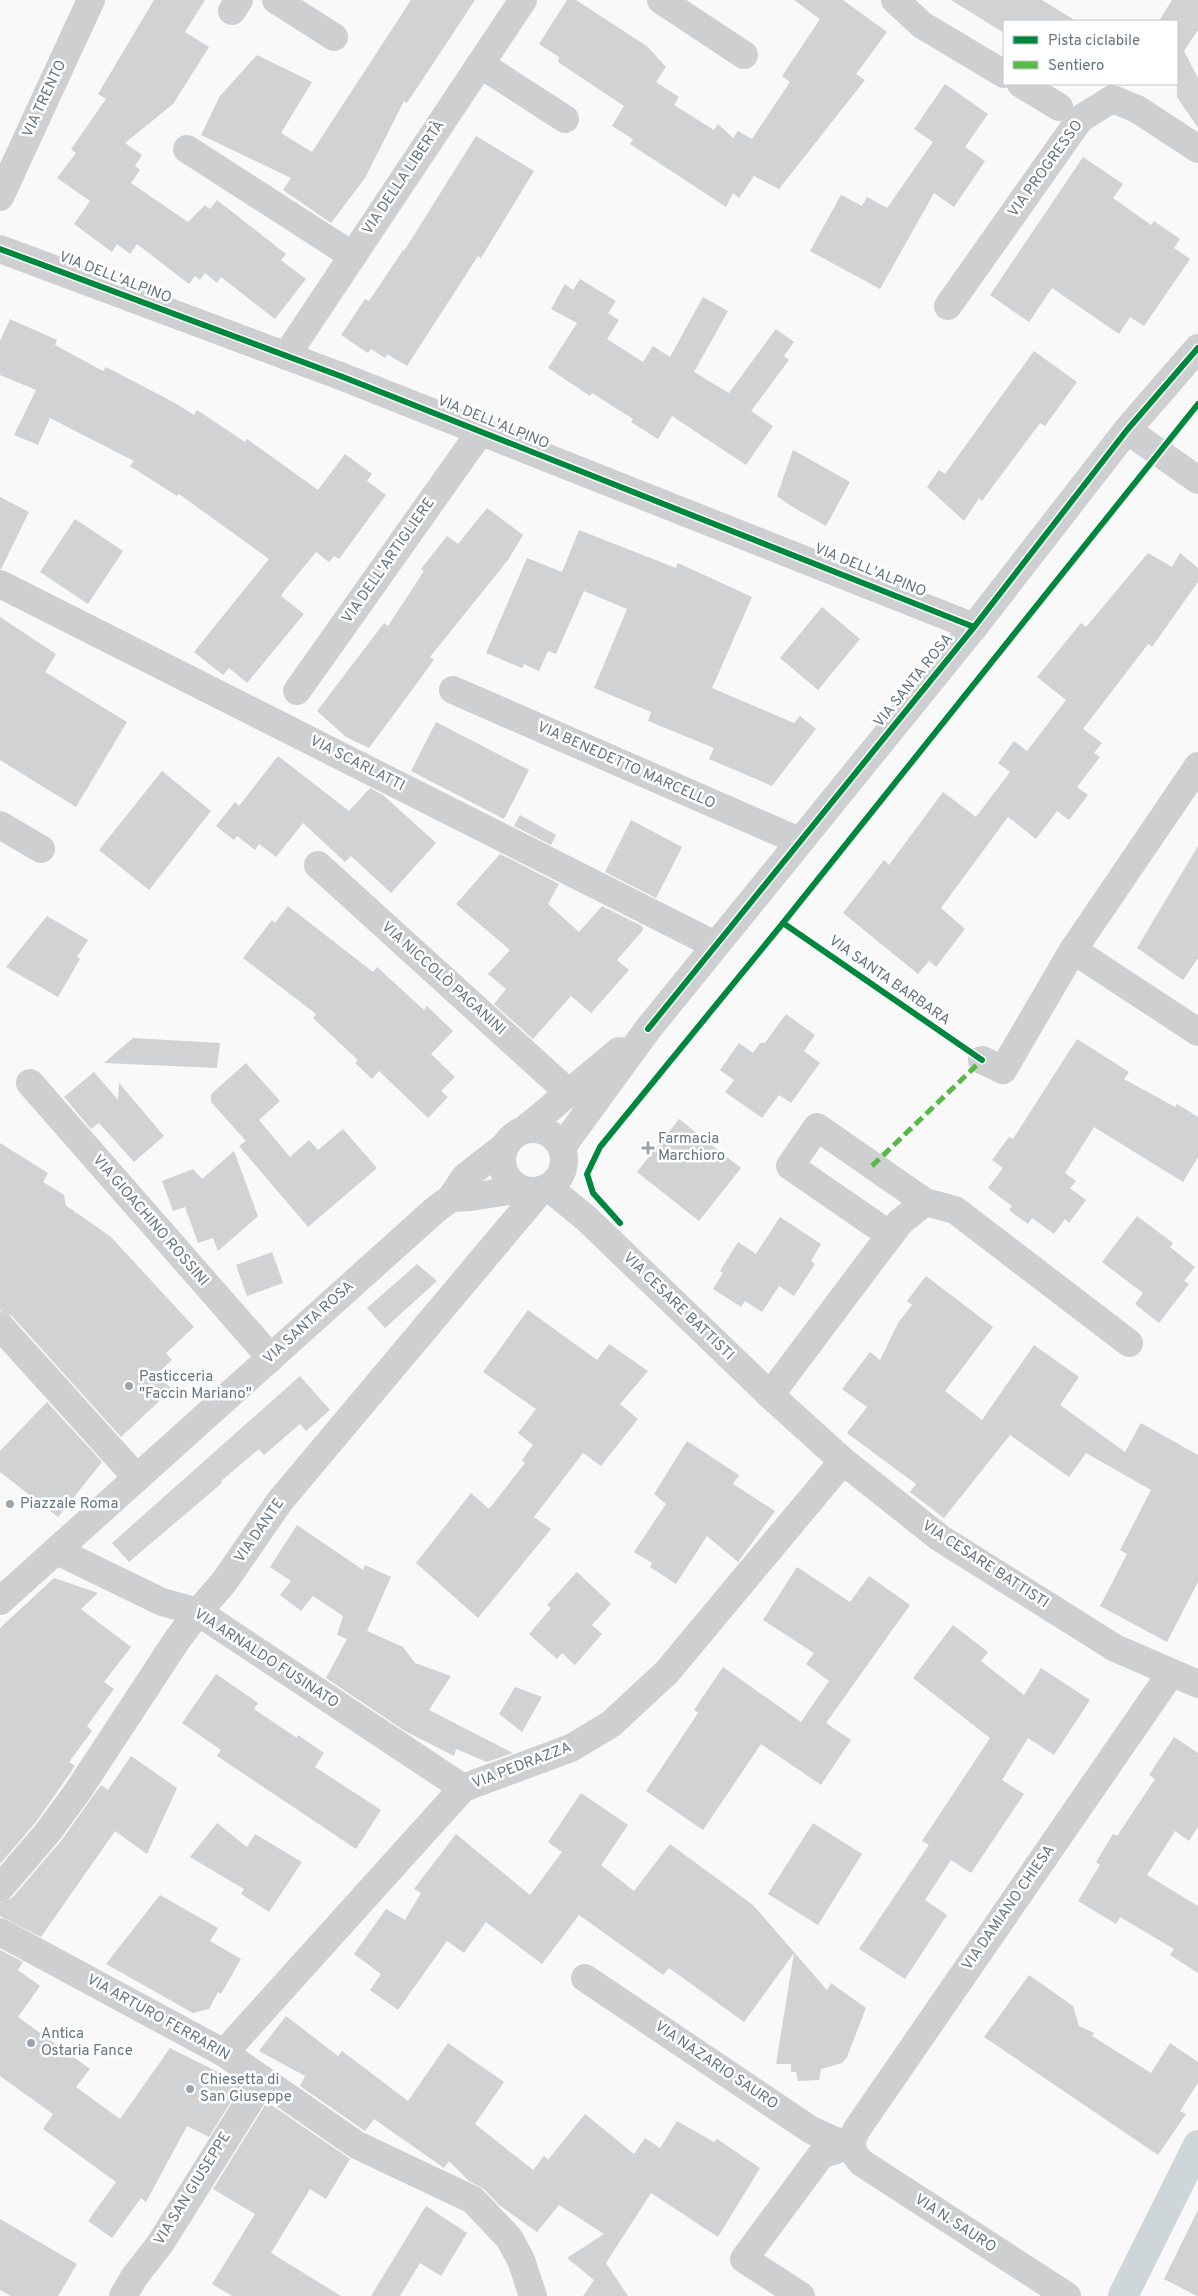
<svg xmlns="http://www.w3.org/2000/svg" width="1198" height="2296" font-family="Overpass,sans-serif">
	<style>
		.lines { fill: none; stroke-linecap: round; stroke-linejoin: round }
		.canal { stroke: #ced6d9; stroke-width: 30 }
		.building { fill: #d0d2d3 }
		.minor { stroke: #cecfd0; stroke-width: 28 }
		.quiet { stroke: #58b947; stroke-width: 5; stroke-dasharray: 10 5; stroke-linecap: butt }
		.cycleway-casing { stroke: #fff; stroke-width: 9 }
		.cycleway { stroke: #00873e; stroke-width: 6 }
		.poi-dot { fill: #99a4ac; stroke: #fff; stroke-width: 2 }
		.labels { text-anchor: middle; dominant-baseline: central; stroke-width: 5; stroke-linejoin: round; paint-order: stroke }
		.street-label { font-size: 15px; fill: #657683; stroke: #fff }
		.poi-label { font-size: 15px; fill: #657683; stroke: #fff; text-anchor: start }
	</style>
	<rect width="100%" height="100%" fill="#f9f9f9"/>
	<g class="lines">
		<polyline class="canal" points="1123,2296 1198,2145"/>
	</g>
	<g class="building">
		<polygon points="154,0 205,0 185,32 209,47 173,104 125,143 142,155 135,166 140,170 131,183 188,222 205,205 210,209 217,200 286,254 281,260 306,279 275,319 221,277 217,283 205,273 200,280 195,276 189,284 137,244 130,254 117,244 112,252 74,224 90,201 57,178 76,153 71,149 106,99 98,94"/>
		<polygon points="411,0 475,0 407,103 404,101 365,178 331,223 283,190 291,178 201,135 220,96 257,55 312,82 281,133 312,152"/>
		<polygon points="567,0 576,0 648,47 666,67 656,82 679,97 674,105 714,130 718,124 733,138 738,131 752,139 790,82 782,76 820,19 794,0 843,0 887,32 856,74 865,80 779,189 754,176 739,198 733,193 726,207 630,144 633,139 612,126 624,106 558,62 559,57 539,44"/>
		<polygon points="951,0 1042,0 1076,21 1004,21 1004,33"/>
		<polygon points="1172,0 1198,0 1198,30 1184,51 1198,78 1198,128 1177,97 1177,21 1159,21"/>
		<polygon points="945,84 988,114 965,147 985,161 954,207 934,193 880,289 810,251 841,195 862,206 867,197 887,208 933,142 914,129"/>
		<polygon points="476,136 534,171 481,258 478,256 407,366 387,354 385,358 371,349 368,353 341,335 365,299 369,301 403,250 404,251"/>
		<polygon points="1083,157 1123,184 1113,198 1151,225 1154,221 1180,239 1174,248 1190,259 1144,326 1130,317 1119,334 1052,288 1029,322 990,295"/>
		<polygon points="580,279 616,301 608,313 619,320 607,339 643,362 653,346 670,357 703,297 728,311 694,372 729,393 776,329 794,342 784,356 789,360 751,411 773,426 746,465 672,416 658,439 631,422 633,419 592,393 590,396 548,368 577,323 551,309 565,284 573,290"/>
		<polygon points="10,319 57,340 55,345 103,371 106,367 175,403 194,415 197,410 245,442 247,439 318,490 345,454 372,474 367,481 386,495 339,559 334,556 329,562 316,552 284,591 281,596 304,614 247,683 229,668 223,675 194,652 269,559 179,494 177,496 130,466 134,461 50,418 38,445 14,435 36,390 0,375 0,341"/>
		<polygon points="1034,351 1077,382 1045,426 1040,423 982,501 979,498 964,521 927,487 939,470 945,474"/>
		<polygon points="793,450 850,482 826,526 791,506 777,496"/>
		<polygon points="0,497 29,512 1,569 0,569"/>
		<polygon points="487,508 523,535 508,560 430,657 434,660 369,748 346,737 317,711 384,623 388,626 424,571 421,569 447,536 458,544"/>
		<polygon points="75,519 123,551 88,604 40,572"/>
		<polygon points="579,530 676,568 678,563 752,597 712,688 794,723 800,716 816,729 772,786 709,759 714,748 648,721 651,712 594,688 627,609 584,591 556,654 548,651 539,671 524,664 522,668 486,653 527,558 562,572"/>
		<polygon points="1148,553 1172,567 1180,553 1198,568 1198,582 1152,647 1148,644 1083,729 1102,743 1094,753 1100,757 1077,787 1088,795 1069,820 1057,811 1036,839 1008,817 941,908 965,929 936,967 929,961 918,974 843,913 884,860 889,865 943,792 976,817 1010,772 998,763 1014,741 1027,751 1066,700 1037,677 1081,623 1086,627"/>
		<polygon points="822,607 860,639 818,690 780,658"/>
		<polygon points="0,617 56,654 45,672 127,722 76,807 0,760"/>
		<polygon points="436,722 529,770 504,819 411,771"/>
		<polygon points="278,756 349,811 370,788 383,795 436,843 391,893 351,856 345,862 303,823 276,857 259,844 255,850 237,836 234,840 216,826 235,802 239,806"/>
		<polygon points="162,771 211,811 149,890 99,850"/>
		<polygon points="520,815 556,835 551,845 514,826"/>
		<polygon points="631,820 682,847 656,898 605,872"/>
		<polygon points="1198,846 1198,958 1183,980 1137,948"/>
		<polygon points="500,854 559,884 548,904 579,932 602,906 642,926 643,930 617,960 629,970 591,1013 571,996 533,1039 494,1004 506,989 488,974 510,950 456,904"/>
		<polygon points="288,906 373,972 377,967 424,1010 427,1006 453,1031 431,1054 455,1077 441,1091 448,1097 428,1118 379,1071 372,1079 355,1063 358,1060 313,1018 316,1014 243,958 272,920 275,923"/>
		<polygon points="47,916 88,940 77,957 80,959 58,997 6,967"/>
		<polygon points="786,1014 815,1035 804,1051 820,1063 791,1103 779,1095 762,1118 725,1092 734,1080 720,1070 739,1043 753,1053 760,1043 765,1043"/>
		<polygon points="133,1038 220,1043 217,1068 104,1063"/>
		<polygon points="1077,1039 1129,1072 1124,1079 1175,1107 1177,1104 1198,1117 1198,1157 1183,1182 1094,1127 1065,1173 1076,1181 1070,1188 1086,1200 1069,1223 1065,1219 1054,1234 1032,1218 1028,1224 1009,1210 1012,1206 988,1188 1003,1168 992,1160 1009,1137 1013,1139"/>
		<polygon points="246,1063 280,1101 259,1120 290,1157 309,1140 318,1150 343,1129 377,1168 308,1227 239,1146 246,1141 211,1102 211,1094"/>
		<polygon points="94,1072 118,1100 119,1083 164,1136 134,1162 99,1123 91,1129 64,1097"/>
		<polygon points="679,1119 741,1168 699,1221 637,1172"/>
		<polygon points="0,1143 48,1173 43,1182 64,1195 66,1206 76,1212 74,1214 77,1213 111,1237 194,1327 166,1353 172,1360 156,1375 172,1389 121,1437 12,1316 0,1311"/>
		<polygon points="234,1151 258,1216 218,1251 213,1238 198,1243 185,1207 173,1211 162,1181 193,1169 202,1179"/>
		<polygon points="1137,1216 1173,1243 1170,1247 1195,1267 1184,1281 1189,1284 1159,1323 1135,1304 1143,1293 1102,1262"/>
		<polygon points="780,1217 821,1244 811,1261 815,1264 794,1296 779,1286 762,1312 745,1301 741,1307 713,1289 723,1273 720,1271 738,1242 756,1254"/>
		<polygon points="272,1252 283,1283 247,1296 236,1265"/>
		<polygon points="417,1264 437,1281 385,1328 367,1308"/>
		<polygon points="926,1276 993,1327 945,1391 982,1420 1034,1345 1079,1377 1060,1405 1125,1452 1141,1423 1198,1455 1198,1582 1167,1642 1100,1606 1127,1554 1120,1550 1151,1490 1086,1453 1069,1477 1010,1435 944,1518 910,1492 916,1484 847,1433 867,1407 842,1389 870,1352 880,1360 898,1323 912,1305 907,1301"/>
		<polygon points="528,1310 597,1360 609,1344 648,1371 620,1404 638,1419 601,1466 583,1453 534,1517 551,1529 478,1618 416,1563 471,1493 489,1509 525,1463 522,1460 533,1445 518,1433 536,1409 483,1372"/>
		<polygon points="300,1376 330,1410 306,1431 300,1424 264,1455 259,1449 221,1481 222,1483 129,1562 112,1543"/>
		<polygon points="47,1402 102,1462 58,1517 0,1472 0,1451"/>
		<polygon points="687,1441 739,1475 733,1484 775,1511 738,1562 707,1536 676,1584 650,1567 652,1563 634,1552 666,1504 654,1494"/>
		<polygon points="297,1525 363,1570 365,1565 391,1577 367,1631 403,1647 415,1663 451,1676 429,1710 513,1753 487,1762 456,1749 454,1756 405,1731 326,1678 347,1639 337,1635 343,1616 313,1596 301,1611 280,1595 291,1581 270,1567"/>
		<polygon points="797,1567 850,1602 869,1576 910,1605 826,1723 851,1740 821,1785 761,1744 703,1830 646,1791 698,1713 694,1710 723,1667 801,1722 829,1681 806,1664 814,1653 763,1620"/>
		<polygon points="577,1572 611,1604 592,1625 602,1634 575,1665 562,1653 557,1659 529,1634 551,1608 547,1605"/>
		<polygon points="54,1578 98,1593 81,1609 131,1647 104,1682 114,1689 87,1726 92,1731 69,1762 75,1766 36,1822 0,1864 0,1628"/>
		<polygon points="953,1625 988,1652 981,1661 1024,1695 1041,1668 1090,1700 1054,1755 1028,1738 1002,1780 1024,1794 971,1873 951,1860 925,1900 947,1915 905,1979 859,1949 929,1845 922,1841 990,1738 913,1678"/>
		<polygon points="216,1674 258,1703 254,1709 297,1738 298,1735 324,1753 315,1767 381,1810 356,1849 217,1756 221,1750 182,1723"/>
		<polygon points="515,1687 542,1697 522,1732 499,1714"/>
		<polygon points="1174,1737 1198,1753 1198,1827 1189,1841 1175,1831 1147,1875 1198,1906 1198,1973 1170,1955 1174,1949 1120,1917 1116,1924 1078,1901 1100,1865 1096,1862 1113,1834 1117,1836 1155,1779 1149,1775"/>
		<polygon points="131,1756 177,1788 147,1854 115,1831 41,1937 0,1916 0,1903 12,1898 61,1841 101,1785 108,1790"/>
		<polygon points="581,1793 628,1825 601,1865 634,1891 670,1844 753,1905 827,1990 831,1983 866,2008 847,2057 842,2063 821,2069 819,2080 798,2081 796,2072 791,2072 791,2064 776,2064 794,1953 744,2022 669,1968 663,1975 579,1915 542,1964 486,1922 464,1953 447,1941 398,2010 370,1990 381,1974 354,1954 386,1909 405,1920 421,1893 414,1889 456,1834 530,1895 562,1852 548,1842"/>
		<polygon points="217,1823 247,1847 255,1834 302,1862 269,1912 241,1894 244,1889 190,1857"/>
		<polygon points="813,1823 862,1854 818,1925 768,1894"/>
		<polygon points="160,1895 218,1928 210,1941 241,1959 221,1994 218,1992 209,2009 193,2013 106,1964"/>
		<polygon points="0,1950 23,1962 18,1970 40,1986 18,2017 90,2069 76,2087 120,2119 170,2048 242,2084 209,2137 187,2126 146,2202 141,2198 112,2238 88,2221 116,2182 43,2129 53,2114 0,2076"/>
		<polygon points="1029,1975 1073,2006 1079,2026 1094,2033 1092,2036 1151,2073 1170,2043 1198,2062 1198,2083 1180,2111 1186,2114 1158,2155 984,2037"/>
		<polygon points="286,2016 338,2056 342,2051 408,2101 448,2043 504,2082 475,2124 533,2170 544,2156 548,2160 585,2114 634,2154 645,2138 660,2148 677,2121 714,2142 717,2139 760,2168 718,2237 651,2193 606,2263 628,2296 583,2296 594,2280 567,2258 604,2234 559,2205 537,2232 499,2205 484,2189 469,2181 449,2161 444,2168 374,2119 365,2131 300,2086 305,2076 259,2051"/>
		<polygon points="267,2102 350,2159 326,2199 310,2189 271,2253 341,2296 232,2296 212,2284 255,2214 213,2189"/>
		<polygon points="426,2206 467,2233 441,2276 420,2263 400,2296 371,2296"/>
		<polygon points="1198,2210 1198,2296 1197,2296 1164,2279"/>
		<polygon points="0,2219 77,2264 58,2296 11,2296 0,2290"/>
	</g>
	<g class="lines">
		<g class="minor">
			<polyline points="276,0 334,37"/>
			<polyline points="661,0 744,55"/>
			<polyline points="895,0 922,25 1004,74"/>
			<polyline points="232,11 239,0"/>
			<polyline points="480,64 565,119"/>
			<polyline points="1021,84 1059,107"/>
			<polyline points="187,149 353,256"/>
			<polyline points="0,197 91,0"/>
			<polyline points="0,249 343,377 974,627"/>
			<polyline points="948,306 1080,119 1112,99 1137,109 1198,149"/>
			<polyline points="286,356 523,0"/>
			<polyline points="1127,430 1198,480"/>
			<polyline points="0,584 715,945"/>
			<polyline points="453,690 799,841"/>
			<polyline points="297,691 481,431"/>
			<polyline points="0,825 41,849"/>
			<polyline points="318,865 568,1092"/>
			<polyline points="1073,950 1198,1032"/>
			<polyline points="982,1060 1003,1070 1073,950 1198,766"/>
			<polyline points="30,1083 271,1358"/>
			<circle cx="533" cy="1160" r="31"/>
			<polyline points="524,1130 619,1051"/>
			<polyline points="562,1147 648,1029 974,627 1127,430 1198,348"/>
			<polyline points="548,1187 587,1219 770,1395 843,1461 940,1538 1115,1648 1198,1684"/>
			<polyline points="451,1198 471,1197 521,1189"/>
			<polyline points="890,1235 790,1166 817,1127 925,1202"/>
			<polyline points="0,1326 137,1478"/>
			<polyline points="770,1395 900,1222 925,1202 955,1210 1129,1343"/>
			<polyline points="57,1551 162,1602 198,1612 463,1788"/>
			<polyline points="0,1601 435,1210 451,1198 465,1177 506,1145"/>
			<polyline points="0,1888 48,1832 78,1791 177,1640 198,1612 224,1582 280,1501 541,1190"/>
			<polyline points="0,1932 224,2053 357,2145 473,2200 509,2238 521,2260 533,2296"/>
			<polyline points="585,1978 811,2130 833,2140 851,2145"/>
			<polyline points="224,2053 463,1788 571,1748 611,1724 667,1672 843,1461"/>
			<polyline points="123,2296 135,2276 160,2244 262,2081"/>
			<polyline points="801,2296 744,2259 821,2155 851,2145"/>
			<path d="M1067,2296L862,2163C851,2152 849,2143 857,2129L1171,1673"/>
		</g>
		<polyline class="quiet" points="872,1166 982,1060"/>
		<g class="cycleway-casing">
			<g id="cycleway">
				<polyline points="0,249 343,377 974,627"/>
				<polyline points="783,923 982,1060"/>
				<polyline points="648,1029 974,627 1127,430 1198,348"/>
				<polyline points="620,1223 593,1193 587,1174 600,1147 783,923 1198,404"/>
			</g>
		</g>
		<use href="#cycleway" class="cycleway"/>
	</g>
	<g class="poi-dot">
		<path d="M645.5 1140.5h5v5h5v5h-5v5h-5v-5h-5v-5h5z"/>
		<circle cx="129" cy="1386" r="5"/>
		<circle cx="10" cy="1504" r="5"/>
		<circle cx="31" cy="2043" r="5"/>
		<circle cx="190" cy="2089" r="5"/>
	</g>
	<g class="labels">
		<g class="street-label">
			<text transform="translate(45 99) rotate(-65)">VIA TRENTO</text>
			<text transform="translate(1046 169) rotate(-54)">VIA PROGRESSO</text>
			<text transform="translate(404 178) rotate(-56)">VIA DELLA LIBERTÀ</text>
			<text transform="translate(115 278) rotate(21)">VIA DELL'ALPINO</text>
			<text transform="translate(493 423) rotate(22)">VIA DELL'ALPINO</text>
			<text transform="translate(389 561) rotate(-55)">VIA DELL'ARTIGLIERE</text>
			<text transform="translate(870 571) rotate(22)">VIA DELL'ALPINO</text>
			<text transform="translate(914 681) rotate(-51)">VIA SANTA ROSA</text>
			<text transform="translate(357 764) rotate(27)">VIA SCARLATTI</text>
			<text transform="translate(626 766) rotate(24)">VIA BENEDETTO MARCELLO</text>
			<text transform="translate(443 979) rotate(42)">VIA NICCOLÒ PAGANINI</text>
			<text transform="translate(889 981) rotate(35)">VIA SANTA BARBARA</text>
			<text transform="translate(150 1221) rotate(49)">VIA GIOACHINO ROSSINI</text>
			<text transform="translate(678 1307) rotate(44)">VIA CESARE BATTISTI</text>
			<text transform="translate(309 1323) rotate(-42)">VIA SANTA ROSA</text>
			<text transform="translate(260 1531) rotate(-55)">VIA DANTE</text>
			<text transform="translate(985 1565) rotate(33)">VIA CESARE BATTISTI</text>
			<text transform="translate(266 1659) rotate(33)">VIA ARNALDO FUSINATO</text>
			<text transform="translate(522 1766) rotate(-21)">VIA PEDRAZZA</text>
			<text transform="translate(1009 1908) rotate(-55)">VIA DAMIANO CHIESA</text>
			<text transform="translate(158 2018) rotate(29)">VIA ARTURO FERRARIN</text>
			<text transform="translate(716 2066) rotate(34)">VIA NAZARIO SAURO</text>
			<text transform="translate(193 2189) rotate(-58)">VIA SAN GIUSEPPE</text>
			<text transform="translate(955 2224) rotate(33)">VIA N. SAURO</text>
		</g>
		<g class="poi-label">
			<text x="658" y="1139">Farmacia<tspan x="658" dy="17">Marchioro</tspan></text>
			<text x="139" y="1377">Pasticceria<tspan x="139" dy="17">"Faccin Mariano"</tspan></text>
			<text x="20" y="1504">Piazzale Roma</text>
			<text x="41" y="2034">Antica<tspan x="41" dy="17">Ostaria Fance</tspan></text>
			<text x="200" y="2080">Chiesetta di<tspan x="200" dy="17">San Giuseppe</tspan></text>
		</g>
	</g>
	<rect x="1003" y="20" width="175" height="65" fill="#ffffff" stroke="#c1c8cd"/>
	<rect x="1013" y="36" width="25" height="8" fill="#00873e" stroke="#c1c8cd"/>
	<text x="1048" y="45" font-size="15" fill="#657683">Pista ciclabile</text>
	<rect x="1013" y="61" width="25" height="8" fill="#58b947" stroke="#c1c8cd"/>
	<text x="1048" y="70" font-size="15" fill="#657683">Sentiero</text>
</svg>
